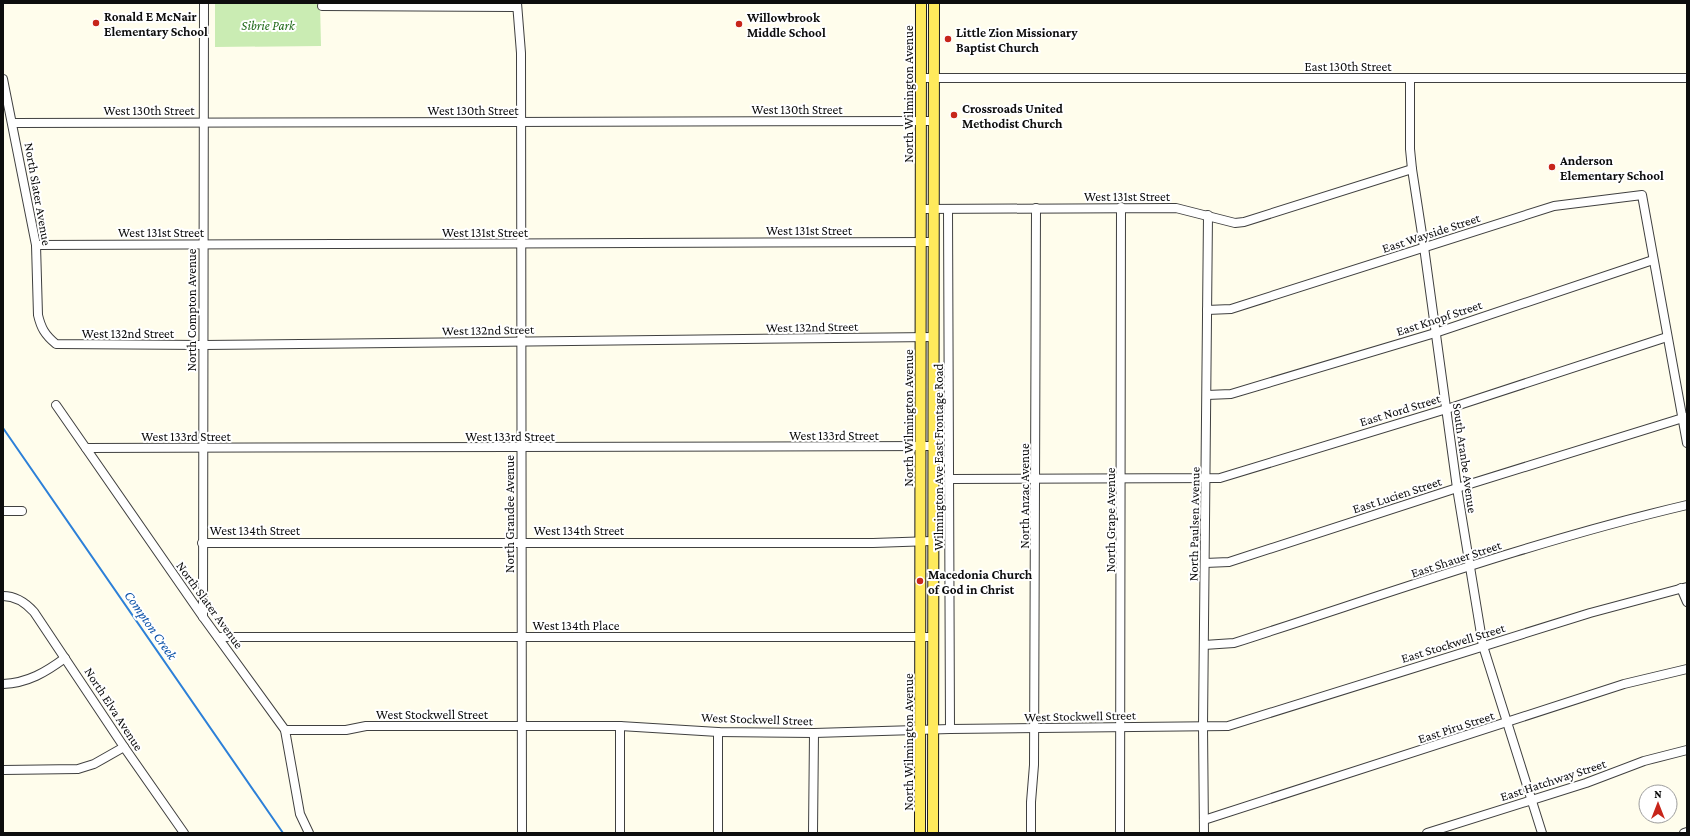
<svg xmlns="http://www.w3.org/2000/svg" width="1690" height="836" font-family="'Crimson Pro',serif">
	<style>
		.green { fill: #caecb3 }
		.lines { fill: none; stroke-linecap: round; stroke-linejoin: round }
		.stream { stroke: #2d80d8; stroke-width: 2 }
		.minor-casing { stroke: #404040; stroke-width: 10 }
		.major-casing { stroke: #1e1e1e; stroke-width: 12 }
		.minor { stroke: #fff; stroke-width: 8 }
		.major { stroke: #ffea5c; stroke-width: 10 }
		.poi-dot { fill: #c7251a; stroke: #fff; stroke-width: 1.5 }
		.labels { text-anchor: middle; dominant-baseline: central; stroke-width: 4; stroke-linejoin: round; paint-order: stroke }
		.poi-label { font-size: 13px; font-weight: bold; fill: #0d0d0d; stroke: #fff; text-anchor: start }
		.park-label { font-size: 13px; font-style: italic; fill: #206918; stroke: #fff }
		.street-label { font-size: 13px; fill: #0d0d0d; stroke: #fff }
		.water-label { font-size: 14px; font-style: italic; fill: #0c52a8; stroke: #fff }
	</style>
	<rect width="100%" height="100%" fill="#fffdec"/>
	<polygon class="green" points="215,3 320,3 321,46 215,47"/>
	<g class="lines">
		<polyline class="stream" points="3,428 283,833"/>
		<g class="minor-casing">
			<g id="minor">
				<polyline points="517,3 521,53 522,833"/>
				<polyline points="322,6 517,7"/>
				<polyline points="921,78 1687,78"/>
				<polyline points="1410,78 1410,149 1412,169 1424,247 1457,488 1483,646 1542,833"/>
				<path d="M3,79L36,245L38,315C41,328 45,335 56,344L203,345L933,337"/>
				<polyline points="13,123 933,121"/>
				<polyline points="921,209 1176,208 1235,223 1244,222 1412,169"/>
				<polyline points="948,209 950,729"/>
				<polyline points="36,245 933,242"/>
				<polyline points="1207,310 1231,309 1554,206 1642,195 1687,443"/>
				<polyline points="1207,395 1231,394 1435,333 1653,260"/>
				<polyline points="56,405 203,617 285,730 300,814 309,833"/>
				<polyline points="86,448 933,446"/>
				<polyline points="951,479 1220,478 1453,407 1667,337"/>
				<polyline points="3,511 22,511"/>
				<polyline points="202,543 873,543 932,541"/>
				<polyline points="1205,563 1229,562 1457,488 1686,417"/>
				<polyline points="1681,588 1687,602"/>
				<path d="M3,596C16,596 25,602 34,612L124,747L184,833"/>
				<polyline points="203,617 204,3"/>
				<polyline points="218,637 933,637"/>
				<path d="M1204,645L1234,643C1384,595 1533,541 1687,505"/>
				<path d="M3,684C28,683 46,672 65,658"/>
				<polyline points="285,730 346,730 366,726 620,726 718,732 814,733 950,729 1228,726 1590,613 1687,587"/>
				<polyline points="718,732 718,833"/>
				<polyline points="3,770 78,769 94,764 124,747"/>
				<polyline points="1204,820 1624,684 1687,669"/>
				<polyline points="620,833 620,726"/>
				<polyline points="813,833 814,733"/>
				<polyline points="1031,833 1031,802 1034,765 1036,208"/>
				<polyline points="1120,833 1121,207"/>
				<polyline points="1204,833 1203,726 1208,215"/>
				<polyline points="1427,833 1586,783 1644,761 1687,750"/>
				<polyline points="1684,833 1687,832"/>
			</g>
		</g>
		<g class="major-casing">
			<g id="major">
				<polyline points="920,833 921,3"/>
				<polyline points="933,833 934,3"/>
			</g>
		</g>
		<use href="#minor" class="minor"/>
		<use href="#major" class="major"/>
	</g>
	<g class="poi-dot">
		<circle cx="96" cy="23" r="4"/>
		<circle cx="739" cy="24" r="4"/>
		<circle cx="948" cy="39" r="4"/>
		<circle cx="954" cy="115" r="4"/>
		<circle cx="1552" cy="167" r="4"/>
		<circle cx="920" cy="581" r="4"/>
	</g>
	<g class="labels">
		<g class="poi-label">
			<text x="104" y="16">Ronald E McNair<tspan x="104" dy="15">Elementary School</tspan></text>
			<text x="747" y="17">Willowbrook<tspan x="747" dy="15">Middle School</tspan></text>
			<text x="956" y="32">Little Zion Missionary<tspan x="956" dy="15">Baptist Church</tspan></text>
			<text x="962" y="108">Crossroads United<tspan x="962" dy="15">Methodist Church</tspan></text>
			<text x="1560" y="160">Anderson<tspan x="1560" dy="15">Elementary School</tspan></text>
			<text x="928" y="574">Macedonia Church<tspan x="928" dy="15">of God in Christ</tspan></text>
		</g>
		<g class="park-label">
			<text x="268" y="25">Sibrie Park</text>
		</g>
		<g class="street-label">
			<text x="1348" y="66">East 130th Street</text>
			<text transform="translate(908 94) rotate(-90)">North Wilmington Avenue</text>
			<text x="797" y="109">West 130th Street</text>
			<text x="149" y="110">West 130th Street</text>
			<text x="473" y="110">West 130th Street</text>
			<text transform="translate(38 194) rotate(80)">North Slater Avenue</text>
			<text x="1127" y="196">West 131st Street</text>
			<text x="809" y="230">West 131st Street</text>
			<text x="161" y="232">West 131st Street</text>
			<text x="485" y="232">West 131st Street</text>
			<text transform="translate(1431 233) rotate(-18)">East Wayside Street</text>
			<text transform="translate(191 310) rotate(-90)">North Compton Avenue</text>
			<text transform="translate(1439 318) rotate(-18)">East Knopf Street</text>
			<text transform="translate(812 327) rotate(-1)">West 132nd Street</text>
			<text transform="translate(488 330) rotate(-1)">West 132nd Street</text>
			<text x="128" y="333">West 132nd Street</text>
			<text transform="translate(1400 410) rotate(-17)">East Nord Street</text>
			<text transform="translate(908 418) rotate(-90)">North Wilmington Avenue</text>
			<text x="834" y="435">West 133rd Street</text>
			<text x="186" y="436">West 133rd Street</text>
			<text x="510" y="436">West 133rd Street</text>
			<text transform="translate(938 457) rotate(-90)">Wilmington Ave East Frontage Road</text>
			<text transform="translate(1465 458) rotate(82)">South Aranbe Avenue</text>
			<text transform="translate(1397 495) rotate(-18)">East Lucien Street</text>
			<text transform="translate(1024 496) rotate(-90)">North Anzac Avenue</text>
			<text transform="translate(509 514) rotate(-90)">North Grandee Avenue</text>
			<text transform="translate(1110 520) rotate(-90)">North Grape Avenue</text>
			<text transform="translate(1194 524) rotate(-89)">North Paulsen Avenue</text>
			<text x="255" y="530">West 134th Street</text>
			<text x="579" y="530">West 134th Street</text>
			<text transform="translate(1456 559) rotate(-18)">East Shauer Street</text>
			<text transform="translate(210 605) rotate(54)">North Slater Avenue</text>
			<text x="576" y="625">West 134th Place</text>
			<text transform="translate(1453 643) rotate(-17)">East Stockwell Street</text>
			<text transform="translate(114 709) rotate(57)">North Elva Avenue</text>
			<text x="432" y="714">West Stockwell Street</text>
			<text transform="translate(1080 716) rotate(-1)">West Stockwell Street</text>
			<text transform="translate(757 719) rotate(2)">West Stockwell Street</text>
			<text transform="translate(1456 727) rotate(-18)">East Piru Street</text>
			<text transform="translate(908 742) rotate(-90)">North Wilmington Avenue</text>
			<text transform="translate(1553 780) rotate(-18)">East Hatchway Street</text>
		</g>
		<g class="water-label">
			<text transform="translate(151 625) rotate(55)">Compton Creek</text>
		</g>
	</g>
	<rect width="1690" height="836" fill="none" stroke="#0d0d0d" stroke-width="8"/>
	<g transform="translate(1658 804)"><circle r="19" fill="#ffffff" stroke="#9e9e9e"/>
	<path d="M0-3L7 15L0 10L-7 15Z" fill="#c7251a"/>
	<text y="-6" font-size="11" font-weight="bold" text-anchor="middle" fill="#0d0d0d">N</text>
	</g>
</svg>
